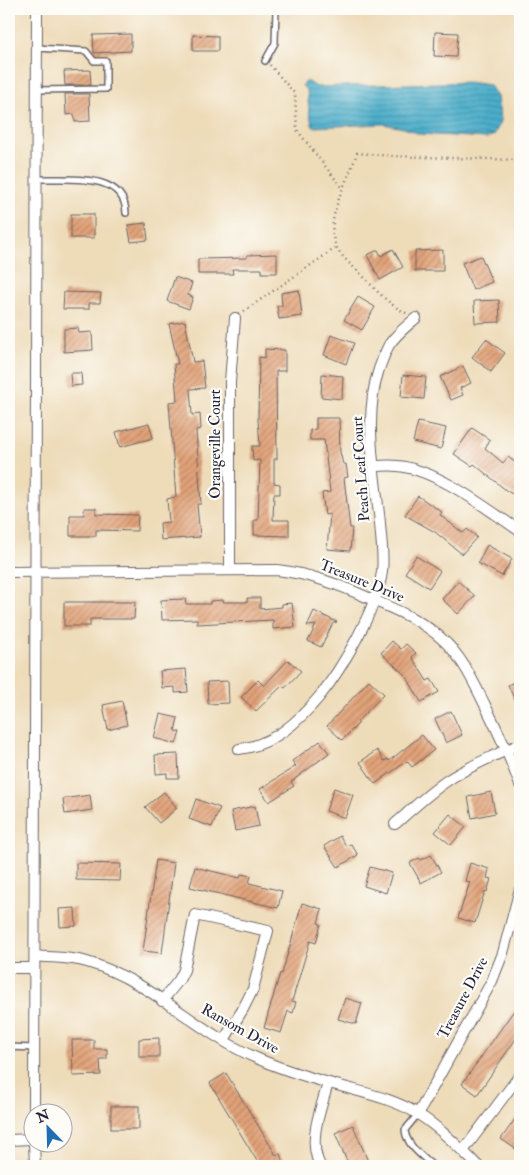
<svg xmlns="http://www.w3.org/2000/svg" width="529" height="1175" font-family="'IM FELL Double Pica',serif">
	<style>
		.water { fill: url(#water-rules); stroke: #366882 }
		.building { fill: url(#building-hatch) }
		.lines { fill: none; stroke-linecap: round; stroke-linejoin: round }
		.service-casing { stroke: #696367; stroke-width: 8 }
		.minor-casing { stroke: #696367; stroke-width: 12 }
		.path { stroke: #696367; stroke-width: 2.5; stroke-dasharray: 1 4; stroke-linecap: butt }
		.service { stroke: #fff; stroke-width: 5 }
		.minor { stroke: #fff; stroke-width: 10 }
		.labels { text-anchor: middle; dominant-baseline: central; stroke-width: 4.5; stroke-linejoin: round; paint-order: stroke }
		.street-label { font-size: 15px; fill: #22223b; stroke: #fdfcf7 }
	</style>
	<defs>
		<pattern id="water-rules" width="6" height="5" patternUnits="userSpaceOnUse" patternTransform="scale(1.25)"><rect width="6" height="5" fill="#4baeca"/><path d="M0 2.5h6" fill="none" stroke="#3e8da5"/></pattern>
		<pattern id="building-hatch" width="6" height="6" patternUnits="userSpaceOnUse" patternTransform="scale(1.25)"><rect width="6" height="6" fill="#e2a379"/><path d="M-1 1l2-2M0 6l6-6M5 7l2-2" fill="none" stroke="#b78464"/></pattern>
	</defs>
	<rect width="100%" height="100%" fill="#fdfcf7"/>
	<filter id="ink" filterUnits="userSpaceOnUse"><feTurbulence type="fractalNoise" baseFrequency=".02" numOctaves="2"/><feDisplacementMap in="SourceGraphic" scale="10" xChannelSelector="R" yChannelSelector="G"/><feConvolveMatrix kernelMatrix="1 2 1 2 8 2 1 2 1" color-interpolation-filters="sRGB"/></filter>
	<filter id="wash" filterUnits="userSpaceOnUse"><feTurbulence type="fractalNoise" baseFrequency=".0096" numOctaves="4" result="noise"/><feDisplacementMap in="SourceGraphic" scale="20" xChannelSelector="R" yChannelSelector="G"/><feGaussianBlur stdDeviation="1.12" result="paint"/><feColorMatrix in="noise" values="0 0 0 0 0 0 0 0 0 0 0 0 0 0 0 0 0 1.4 0 .05"/><feComposite in="paint" operator="in"/></filter>
	<g filter="url(#wash)">
		<rect width="100%" height="100%" fill="#eedcb9"/>
		<polygon class="water" points="306,81 317,87 468,82 490,85 497,97 501,121 494,135 487,138 420,134 404,128 383,124 313,127 309,112 307,90 302,86"/>
		<g id="blocks">
			<g class="building">
				<polygon points="435,32 458,33 456,57 434,56"/>
				<polygon points="131,34 131,51 94,53 93,35"/>
				<polygon points="193,35 218,36 218,51 193,51"/>
				<polygon points="90,70 91,85 65,85 64,71"/>
				<polygon points="65,94 89,94 90,121 75,122 74,114 66,115"/>
				<rect x="71" y="214" width="23" height="24"/>
				<polygon points="146,223 148,240 131,242 128,225"/>
				<polygon points="393,249 403,267 380,280 367,255 378,250 381,256"/>
				<polygon points="443,250 443,271 415,271 415,251"/>
				<polygon points="277,254 277,273 262,273 262,269 232,269 233,274 198,274 198,259 247,258 247,255"/>
				<polygon points="481,256 492,282 473,290 462,263"/>
				<polygon points="175,277 192,283 188,295 193,297 189,309 167,301"/>
				<polygon points="299,290 302,316 279,319 277,306 282,306 281,293"/>
				<polygon points="64,292 101,293 100,303 89,303 89,309 63,309"/>
				<polygon points="358,297 375,307 362,330 344,320"/>
				<polygon points="499,300 500,322 475,323 474,301"/>
				<polygon points="185,321 193,362 202,361 205,388 190,389 192,415 200,414 201,429 196,430 201,504 197,504 200,537 161,540 160,523 169,522 167,499 176,497 169,402 177,401 174,364 178,364 169,324"/>
				<polygon points="78,328 79,333 92,332 93,350 64,352 64,329"/>
				<polygon points="331,335 354,343 346,364 324,355"/>
				<polygon points="486,339 505,353 491,372 472,357"/>
				<polygon points="265,349 285,350 285,371 276,371 277,459 274,459 274,483 280,484 280,494 274,494 273,520 289,520 289,536 254,535 254,520 258,520 260,460 253,461 252,446 260,446 258,420 259,357 265,358"/>
				<polygon points="463,366 471,383 460,388 463,395 451,400 440,377"/>
				<polygon points="70,373 81,373 82,385 71,386"/>
				<polygon points="322,374 343,376 342,399 321,397"/>
				<polygon points="403,375 426,377 424,399 401,397"/>
				<polygon points="316,418 339,418 340,452 343,464 346,464 348,477 344,478 350,528 352,528 350,551 327,549 330,514 325,515 322,493 330,492 324,440 310,440 310,430 316,429"/>
				<polygon points="418,422 446,428 441,449 413,442"/>
				<polygon points="149,423 153,438 120,447 116,432"/>
				<polygon points="472,428 490,440 485,448 503,463 508,457 520,466 520,498 507,491 474,464 472,466 454,454"/>
				<polygon points="418,496 442,512 440,515 463,533 467,529 477,537 462,554 435,532 405,515"/>
				<polygon points="84,508 96,508 96,514 138,515 137,531 96,530 96,536 70,536 70,515 84,515"/>
				<polygon points="487,545 512,559 502,576 478,563"/>
				<polygon points="416,556 440,571 429,588 405,573"/>
				<polygon points="458,581 475,596 458,614 442,599"/>
				<polygon points="247,598 260,598 260,609 282,607 282,604 292,603 295,627 273,629 273,620 197,624 197,619 162,620 161,600 185,599 186,604 210,604 210,601 223,600 223,602 247,602"/>
				<polygon points="64,602 135,602 134,619 90,619 90,626 64,626"/>
				<polygon points="314,611 337,622 333,623 321,647 308,641 316,625 307,626"/>
				<polygon points="392,641 401,649 406,644 416,653 412,657 427,681 431,679 439,692 421,702 406,676 381,653"/>
				<polygon points="288,660 301,671 285,688 282,686 256,711 241,697 258,680 264,686"/>
				<polygon points="186,669 188,692 175,693 175,687 162,688 160,671"/>
				<polygon points="520,679 520,712 508,685"/>
				<polygon points="369,680 384,694 357,722 359,723 342,740 327,726"/>
				<polygon points="228,681 229,703 208,704 207,682"/>
				<polygon points="122,701 127,725 108,730 103,705"/>
				<polygon points="451,711 462,735 446,743 435,719"/>
				<polygon points="160,714 178,718 175,731 180,732 176,744 154,738"/>
				<polygon points="422,735 434,750 412,767 407,761 375,784 360,762 377,750 384,761 388,759 389,761"/>
				<polygon points="320,741 329,753 291,782 294,786 269,802 260,789 296,766 292,761"/>
				<polygon points="178,754 179,778 167,778 167,773 156,774 155,755"/>
				<polygon points="334,788 353,795 345,818 326,811"/>
				<polygon points="164,792 177,808 159,823 145,807"/>
				<polygon points="491,792 495,813 472,818 468,797"/>
				<polygon points="90,795 92,810 65,814 63,799"/>
				<polygon points="196,799 220,808 212,827 189,819"/>
				<polygon points="255,806 259,826 235,831 231,811"/>
				<polygon points="450,814 466,827 451,845 435,832"/>
				<polygon points="340,836 346,846 351,844 358,855 338,867 324,846"/>
				<polygon points="431,855 441,872 421,883 410,863 419,858 421,860"/>
				<polygon points="156,860 174,863 162,953 143,951"/>
				<polygon points="76,863 121,864 120,881 76,880"/>
				<polygon points="470,863 489,869 487,878 491,879 487,892 485,891 475,923 458,918 470,882 465,881"/>
				<polygon points="195,867 240,878 241,874 251,876 249,883 282,891 278,908 190,887"/>
				<polygon points="370,867 392,873 386,893 364,886"/>
				<polygon points="302,903 322,909 318,923 321,924 316,943 310,941 292,1001 296,1002 293,1013 288,1011 281,1033 264,1028 280,973 282,974"/>
				<polygon points="75,908 76,926 60,927 59,909"/>
				<polygon points="345,998 362,1003 356,1024 338,1019"/>
				<polygon points="520,1002 520,1033 477,1095 462,1084"/>
				<polygon points="159,1038 159,1057 139,1057 139,1039"/>
				<polygon points="72,1040 94,1040 94,1049 107,1049 107,1059 100,1059 101,1075 73,1076"/>
				<polygon points="226,1073 276,1155 279,1153 287,1166 260,1166 210,1083"/>
				<rect x="111" y="1106" width="28" height="23"/>
				<polygon points="520,1112 520,1145 517,1150 501,1139"/>
				<polygon points="353,1125 370,1166 349,1166 335,1133"/>
			</g>
		</g>
	</g>
	<g filter="url(#ink)">
		<use href="#blocks" fill-opacity="0" stroke="#696367" stroke-width="1"/>
		<g class="lines">
			<g class="service-casing">
				<g id="service">
					<polyline points="265,61 275,43 276,9"/>
					<polyline points="36,90 106,89 106,61 94,61 86,51 37,48"/>
					<path d="M37,179C66,180 125,171 126,213"/>
					<polyline points="9,1047 34,1048"/>
					<path d="M418,1114L405,1130C406,1145 422,1156 433,1166"/>
				</g>
			</g>
			<g class="minor-casing">
				<g id="minor">
					<path d="M374,466C382,466 390,465 398,466C438,470 487,509 520,531"/>
					<polyline points="230,570 230,382 235,318"/>
					<path d="M9,572L277,570C311,574 340,585 371,599C396,610 421,620 441,638C462,656 473,681 485,705C498,731 510,757 520,785"/>
					<path d="M239,749C273,745 298,722 319,697C342,669 377,608 382,572C384,556 381,540 380,523C375,475 363,416 379,369C382,361 385,352 389,345C396,334 407,326 416,318"/>
					<path d="M395,824C412,809 429,793 448,780C471,765 496,755 520,744"/>
					<path d="M35,956C51,958 71,957 87,962C150,980 196,1031 254,1057C283,1070 313,1079 344,1087C369,1094 396,1100 418,1114C440,1128 460,1148 478,1166"/>
					<polyline points="9,968 34,968"/>
					<polyline points="162,1001 179,980 184,970 195,915 268,931 253,989 243,1009 224,1040"/>
					<polyline points="34,1112 37,9"/>
					<polyline points="418,1114 492,981 503,953 520,889"/>
					<polyline points="9,1140 32,1139"/>
					<polyline points="34,1142 35,1166"/>
					<polyline points="463,1151 520,1075"/>
					<path d="M320,1166C307,1139 321,1110 328,1083"/>
				</g>
			</g>
			<g class="path">
				<polyline points="270,65 295,94 297,130 343,189"/>
				<polyline points="244,311 337,247"/>
				<path d="M406,313C388,304 377,291 363,276C354,267 343,259 337,248C322,220 349,180 357,153L391,156L520,160"/>
			</g>
			<use href="#service" class="service"/>
			<use href="#minor" class="minor"/>
		</g>
	</g>
	<g class="labels">
		<g class="street-label">
			<text transform="translate(215 444) rotate(-90)">Orangeville Court</text>
			<text transform="translate(361 469) rotate(-94)">Peach Leaf Court</text>
			<text transform="translate(362 581) rotate(22)">Treasure Drive</text>
			<text transform="translate(463 998) rotate(-62)">Treasure Drive</text>
			<text transform="translate(240 1029) rotate(29)">Ransom Drive</text>
		</g>
	</g>
	<rect width="529" height="1175" fill="none" stroke="#fdfcf7" stroke-width="30"/>
	<g transform="translate(48 1128) rotate(337)"><circle r="24" fill="#fdfcf7" stroke="#a5a5ac"/>
	<path d="M0-4L9 19L0 12L-9 19Z" fill="#1f6fb2"/>
	<text y="-8" font-size="14" font-weight="bold" text-anchor="middle" fill="#22223b">N</text>
	</g>
</svg>
